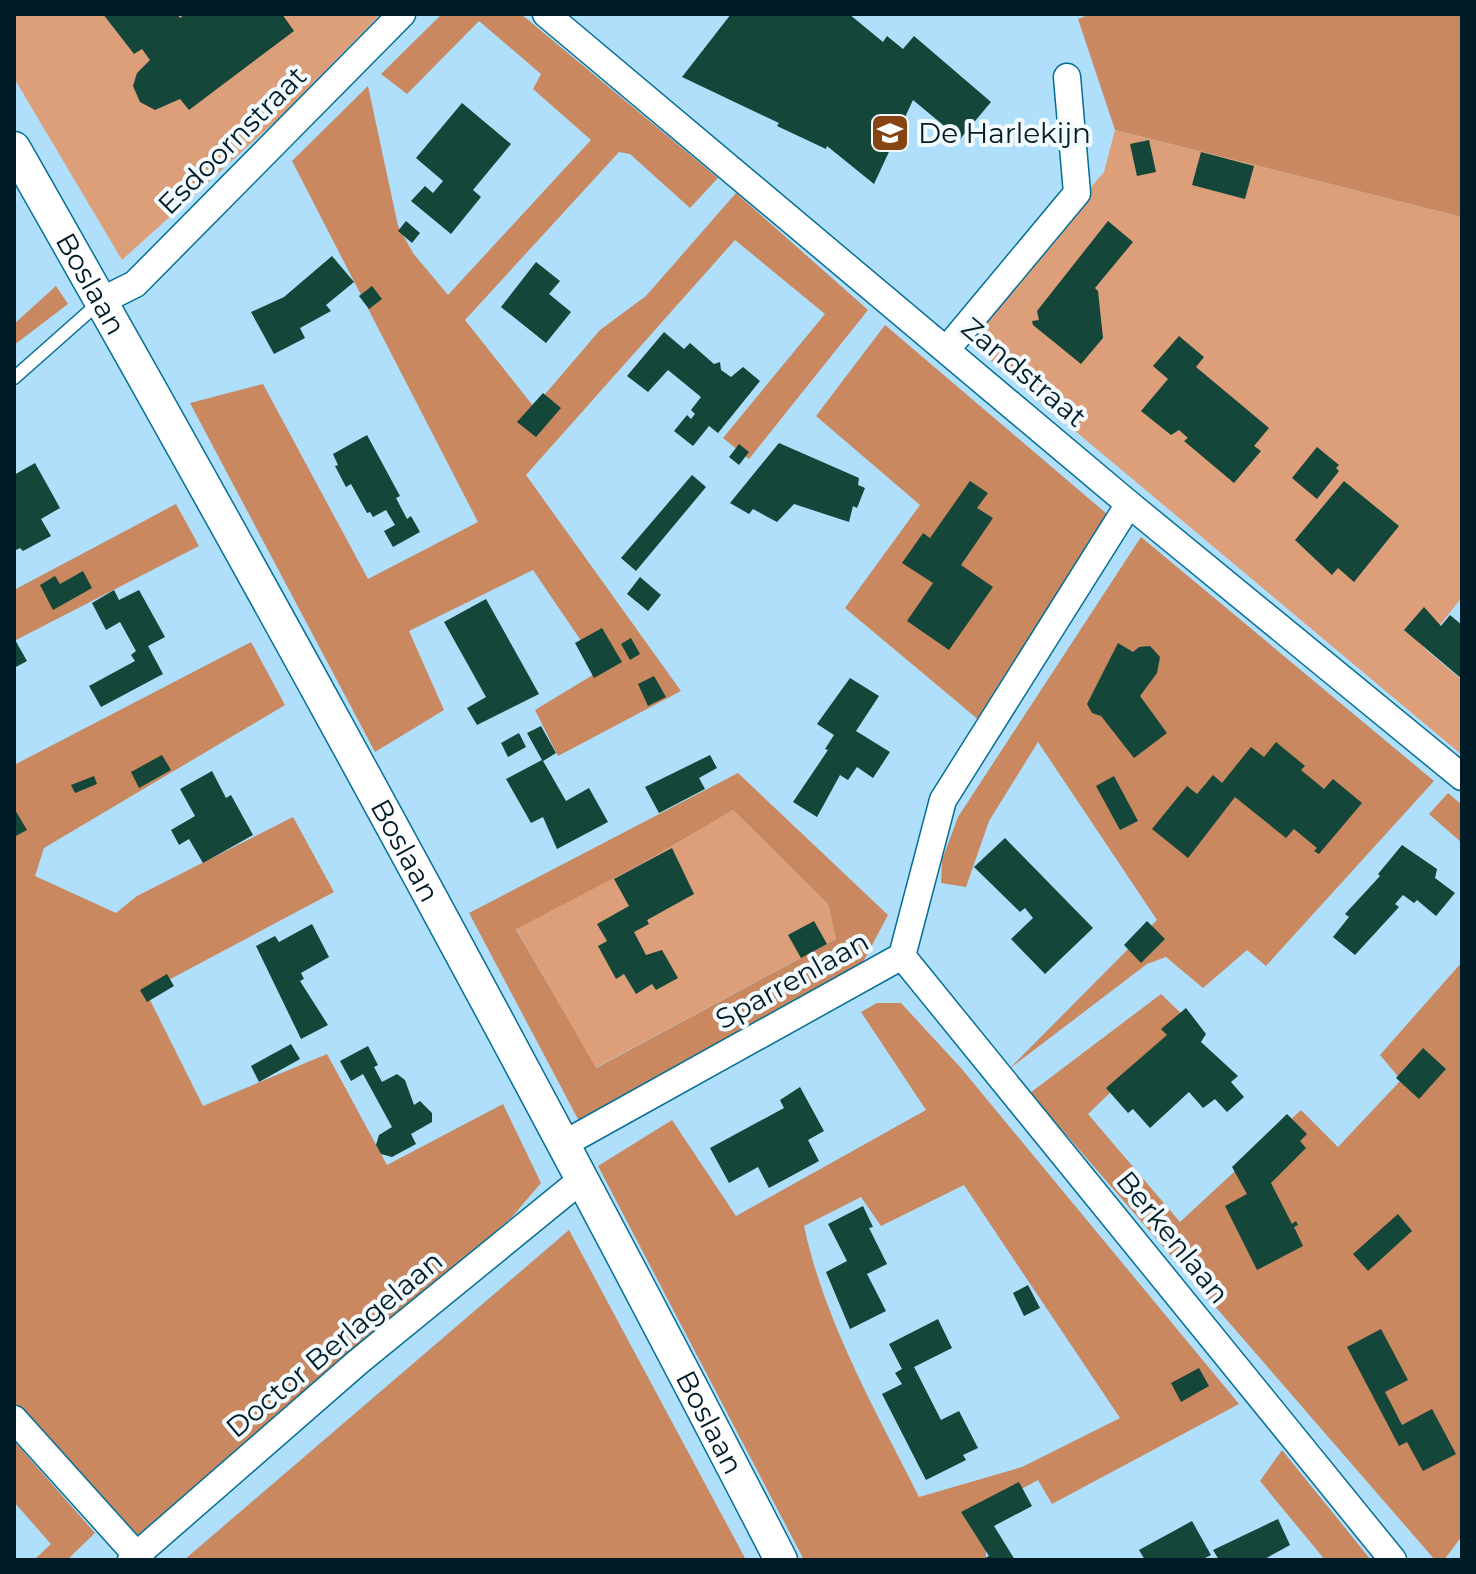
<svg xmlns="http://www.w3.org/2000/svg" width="1476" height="1574" font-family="Montserrat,sans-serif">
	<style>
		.green { fill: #dd9f79 }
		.forest { fill: #c9885f; fill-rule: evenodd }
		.building { fill: #144639 }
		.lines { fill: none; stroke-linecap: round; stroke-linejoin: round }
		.service-casing { stroke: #056f96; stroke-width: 15 }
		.minor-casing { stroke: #056f96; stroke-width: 29 }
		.tertiary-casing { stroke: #056f96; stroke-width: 35 }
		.service { stroke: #fff; stroke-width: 12 }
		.minor { stroke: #fff; stroke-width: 26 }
		.tertiary { stroke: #fff; stroke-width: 32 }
		.labels { text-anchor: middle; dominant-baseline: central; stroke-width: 8; stroke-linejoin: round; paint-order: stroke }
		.poi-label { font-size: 28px; fill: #011b27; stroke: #f2fafe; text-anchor: start }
		.street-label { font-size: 28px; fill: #011b27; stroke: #f2fafe }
	</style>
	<rect width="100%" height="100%" fill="#afdffa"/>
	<g class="green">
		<polygon points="14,14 381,14 279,118 122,260 14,78"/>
		<polygon points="1115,130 1462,217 1462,597 1423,647 1462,680 1462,755 963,337 1104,172"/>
		<polygon points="733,810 828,904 836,939 595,1068 516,928 641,864"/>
	</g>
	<g class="forest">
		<polygon points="442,14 521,14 718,178 690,208 630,154 619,152 465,320 534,407 600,330 646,296 736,193 868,310 749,459 723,438 825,314 735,240 526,475 681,691 558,756 535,710 601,670 533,570 409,631 444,710 375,752 190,403 263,384 368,579 478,522 292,161 368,86 398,226 413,253 448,295 591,140 533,89 541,74 479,21 407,94 381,74"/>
		<polygon points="1091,14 1462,14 1462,217 1115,130 1078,19"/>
		<polygon points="56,286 68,304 14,345 14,324"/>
		<polygon points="885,325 1114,520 980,721 845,608 920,505 816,416"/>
		<polygon points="176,504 199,546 14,641 14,590"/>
		<polygon points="1141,537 1434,781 1266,966 1247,950 1203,988 1166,957 1147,964 1009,1069 1157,920 1038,742 989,821 966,887 941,883 942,860 958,817"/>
		<polygon points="251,642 285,705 44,848 35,876 116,913 137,896 293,817 334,892 146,992 203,1106 327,1054 387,1165 503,1104 541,1183 512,1217 142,1539 14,1411 14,765"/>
		<path d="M738,773L888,915L861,966L579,1121L469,913ZM733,810L828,904L836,939L596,1068L516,929L641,864Z"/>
		<polygon points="1448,793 1462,805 1462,843 1429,814"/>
		<polygon points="1462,962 1462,1536 1444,1560 1435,1560 1030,1093 1161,994 1187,1019 1088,1114 1180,1222 1301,1110 1338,1147 1401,1080 1380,1055"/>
		<path d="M877,1003H901L961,1068L1239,1404L1052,1504L1038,1480L974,1515L986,1539V1558L982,1560H804L598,1166L672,1120L736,1216L926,1110L861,1012ZM964,1185L1120,1418L1022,1467L919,1497C875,1409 825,1323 804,1226L861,1197L881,1226Z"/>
		<polygon points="569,1230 746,1560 184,1560"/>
		<polygon points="14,1441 95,1533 67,1560 34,1560 51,1544 14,1502"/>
		<polygon points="1282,1450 1371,1560 1325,1560 1260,1481"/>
	</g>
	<g class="building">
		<polygon points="103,14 177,14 180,18 185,14 282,14 294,31 189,110 180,99 155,110 140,102 133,86 137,73 150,60 142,49 134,54"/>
		<polygon points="731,14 849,14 883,42 887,36 903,49 914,36 991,102 960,139 913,100 874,184 827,146 826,149 777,126 779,123 682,77"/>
		<polygon points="462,103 511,144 473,190 481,197 451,234 411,201 425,186 433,193 443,181 416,158"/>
		<polygon points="1149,140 1156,172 1137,176 1130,144"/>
		<polygon points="1201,152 1254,166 1245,199 1192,185"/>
		<polygon points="406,221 420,233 412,243 398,231"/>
		<polygon points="1108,221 1133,242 1095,288 1098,291 1103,338 1081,364 1033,325 1032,321 1039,320 1037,311"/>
		<polygon points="332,256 354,282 326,305 331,311 300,328 305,338 274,354 251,312 284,297"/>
		<polygon points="536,262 560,281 549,294 571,312 546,343 501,307"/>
		<polygon points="372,286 382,299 369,309 359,296"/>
		<polygon points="664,332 684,349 690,343 714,364 720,362 721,370 731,377 743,367 760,381 718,433 709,426 693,446 674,431 687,415 691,419 695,414 691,410 701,397 668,370 648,392 627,376"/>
		<polygon points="1179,336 1204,357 1196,367 1269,428 1254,446 1261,451 1234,483 1184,441 1188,438 1179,430 1171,435 1141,411 1168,379 1153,366"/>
		<polygon points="543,393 561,408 536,437 517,422"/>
		<polygon points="367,435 400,496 396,498 407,519 411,516 420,532 393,547 384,531 395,525 386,510 373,517 370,512 367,513 351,484 346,487 335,466 338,465 333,454"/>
		<polygon points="779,443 859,478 858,485 865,488 857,508 853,506 849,522 794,504 777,522 753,509 749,514 730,503"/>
		<polygon points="739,444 749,452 739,465 729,457"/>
		<polygon points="1317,447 1339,465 1336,468 1339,471 1317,499 1292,478"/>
		<polygon points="35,463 60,508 41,519 51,536 23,551 20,548 14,551 14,475"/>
		<polygon points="692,475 706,487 636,571 621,558"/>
		<polygon points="970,481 988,493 977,508 993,518 961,565 993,587 949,650 907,621 933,583 902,563 923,533 930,538"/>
		<polygon points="1344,481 1399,526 1354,582 1338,568 1332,575 1295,540"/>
		<polygon points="83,571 92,588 53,610 40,585 55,576 60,584"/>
		<polygon points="640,577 661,595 648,611 627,594"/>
		<polygon points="114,590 119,600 139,590 165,637 148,646 163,674 101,707 89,686 135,661 131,655 136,651 120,622 106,630 92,603"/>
		<polygon points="486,599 539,694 477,725 467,708 486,697 444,622"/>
		<polygon points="1424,607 1441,626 1450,615 1462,625 1462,679 1404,630"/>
		<polygon points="602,628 622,662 594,678 575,643"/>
		<polygon points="14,638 27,661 14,668"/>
		<polygon points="631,638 640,654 630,660 621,644"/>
		<polygon points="1118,643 1133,652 1139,647 1150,646 1160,657 1157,673 1140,696 1167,733 1134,758 1101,716 1092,713 1087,704"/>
		<polygon points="654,676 666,697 648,706 638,684"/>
		<polygon points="850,678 879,696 856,731 890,752 873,778 857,767 848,780 840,775 817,817 793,802 828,750 825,749 834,735 817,724"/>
		<polygon points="541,726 556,753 543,761 566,801 589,788 608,822 557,849 543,817 531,823 506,779 542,760 527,733"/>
		<polygon points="519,733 526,747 508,757 501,743"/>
		<polygon points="1276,742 1305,766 1301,770 1324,789 1333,779 1362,803 1319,854 1314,851 1317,848 1294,829 1286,838 1235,797 1188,858 1152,829 1187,786 1197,794 1213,775 1222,783 1251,747 1264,757"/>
		<polygon points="162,755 171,770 139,788 131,772"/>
		<polygon points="710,755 717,768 699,778 705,789 659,813 645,787"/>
		<polygon points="212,771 226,798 231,795 253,835 203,863 189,839 179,845 171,830 195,816 180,789"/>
		<polygon points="94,776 97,784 75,793 71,785"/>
		<polygon points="1114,776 1138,821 1120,830 1096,786"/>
		<polygon points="14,808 27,830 14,837"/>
		<polygon points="1005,838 1093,928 1045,974 1011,939 1033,918 1025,908 1020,912 974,867"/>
		<polygon points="1402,845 1437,869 1435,878 1455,893 1436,916 1417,900 1414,903 1403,895 1395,904 1399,907 1355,955 1333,937 1349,917 1345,914 1380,876 1378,874"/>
		<polygon points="672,848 694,894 647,920 649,924 634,932 646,955 662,950 678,978 656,990 652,984 636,994 624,974 616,979 598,946 607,941 597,924 629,906 614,879"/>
		<polygon points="814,921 827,944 801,958 788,935"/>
		<polygon points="1147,921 1165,939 1141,963 1124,945"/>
		<polygon points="312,924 329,957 301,973 304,979 300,981 328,1025 301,1039 256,946 275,936 279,942"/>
		<polygon points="167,974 174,986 147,1002 140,990"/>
		<polygon points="1186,1008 1206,1034 1201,1042 1238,1076 1231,1082 1244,1097 1227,1112 1215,1099 1203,1108 1189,1092 1150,1128 1133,1109 1128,1113 1106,1088 1167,1035 1161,1029"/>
		<polygon points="291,1044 300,1059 259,1082 251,1066"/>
		<polygon points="368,1046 378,1065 374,1067 382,1082 397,1074 405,1080 414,1105 420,1101 432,1113 432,1122 411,1134 416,1144 392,1157 381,1154 376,1145 379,1135 392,1127 363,1074 351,1081 340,1061"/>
		<polygon points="1423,1048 1446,1069 1419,1099 1396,1078"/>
		<polygon points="800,1087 824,1131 808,1140 819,1161 769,1188 758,1167 729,1183 710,1148 784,1108 780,1100"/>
		<polygon points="1287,1114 1307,1134 1300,1141 1306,1148 1271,1183 1292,1224 1296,1221 1298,1225 1294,1227 1303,1246 1257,1270 1225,1206 1247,1194 1232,1167"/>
		<polygon points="863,1206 873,1227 869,1228 887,1264 867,1274 886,1311 850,1329 826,1272 847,1261 828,1224"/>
		<polygon points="1398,1214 1412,1231 1368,1271 1353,1254"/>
		<polygon points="1028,1285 1040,1308 1024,1316 1013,1293"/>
		<polygon points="938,1319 952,1348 914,1367 941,1420 959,1411 978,1448 963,1455 966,1460 926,1480 882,1394 902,1384 895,1373 902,1369 889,1344"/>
		<polygon points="1381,1329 1408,1380 1385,1392 1402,1425 1432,1409 1456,1454 1423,1471 1407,1442 1399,1446 1347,1347"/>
		<polygon points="1199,1368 1209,1386 1181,1402 1171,1383"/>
		<polygon points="1019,1482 1032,1506 994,1526 1015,1560 981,1560 989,1556 961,1512"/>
		<polygon points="1278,1519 1290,1545 1263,1560 1219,1560 1213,1550"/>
		<polygon points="1192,1521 1211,1555 1201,1560 1145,1560 1139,1550"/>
	</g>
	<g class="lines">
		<g class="service-casing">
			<polyline id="service" points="14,378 101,301"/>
		</g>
		<g class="minor-casing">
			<g id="minor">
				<polyline points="546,14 1129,504 1462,777"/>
				<polyline points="101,301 135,284 402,14"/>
				<polyline points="947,349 1077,193 1067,77"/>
				<polyline points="902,956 1393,1560"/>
				<polyline points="562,1145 902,956 943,800 1129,504"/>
				<polyline points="14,1419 141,1560"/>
				<polyline points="131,1560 358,1362 581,1180"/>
			</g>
		</g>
		<g class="tertiary-casing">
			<g id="tertiary">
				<path id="s1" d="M14,148C279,613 536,1084 781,1560"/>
			</g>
		</g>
		<use href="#service" class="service"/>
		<use href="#minor" class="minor"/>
		<use href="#tertiary" class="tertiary"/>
	</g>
	<defs>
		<g id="school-square" transform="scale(2)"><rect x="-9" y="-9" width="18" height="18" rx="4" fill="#864412" stroke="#f2fafe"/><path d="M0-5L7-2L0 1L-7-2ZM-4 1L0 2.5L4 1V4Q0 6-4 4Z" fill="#fff"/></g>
	</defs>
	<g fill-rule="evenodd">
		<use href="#school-square" x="890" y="133"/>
	</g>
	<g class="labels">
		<g class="poi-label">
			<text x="918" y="133">De Harlekijn</text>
		</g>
		<g class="street-label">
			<text transform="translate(232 140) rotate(-45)">Esdoornstraat</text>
			<text stroke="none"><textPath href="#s1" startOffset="156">Boslaan</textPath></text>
			<text transform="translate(1024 372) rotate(40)">Zandstraat</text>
			<text stroke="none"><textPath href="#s1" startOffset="804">Boslaan</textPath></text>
			<text transform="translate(792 980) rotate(-29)">Sparrenlaan</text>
			<text transform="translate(1173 1237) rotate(51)">Berkenlaan</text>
			<text transform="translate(334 1344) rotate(-40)">Doctor Berlagelaan</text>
			<text stroke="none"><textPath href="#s1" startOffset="1452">Boslaan</textPath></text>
		</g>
	</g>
	<rect width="1476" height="1574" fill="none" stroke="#011b27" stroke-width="32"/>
</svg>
